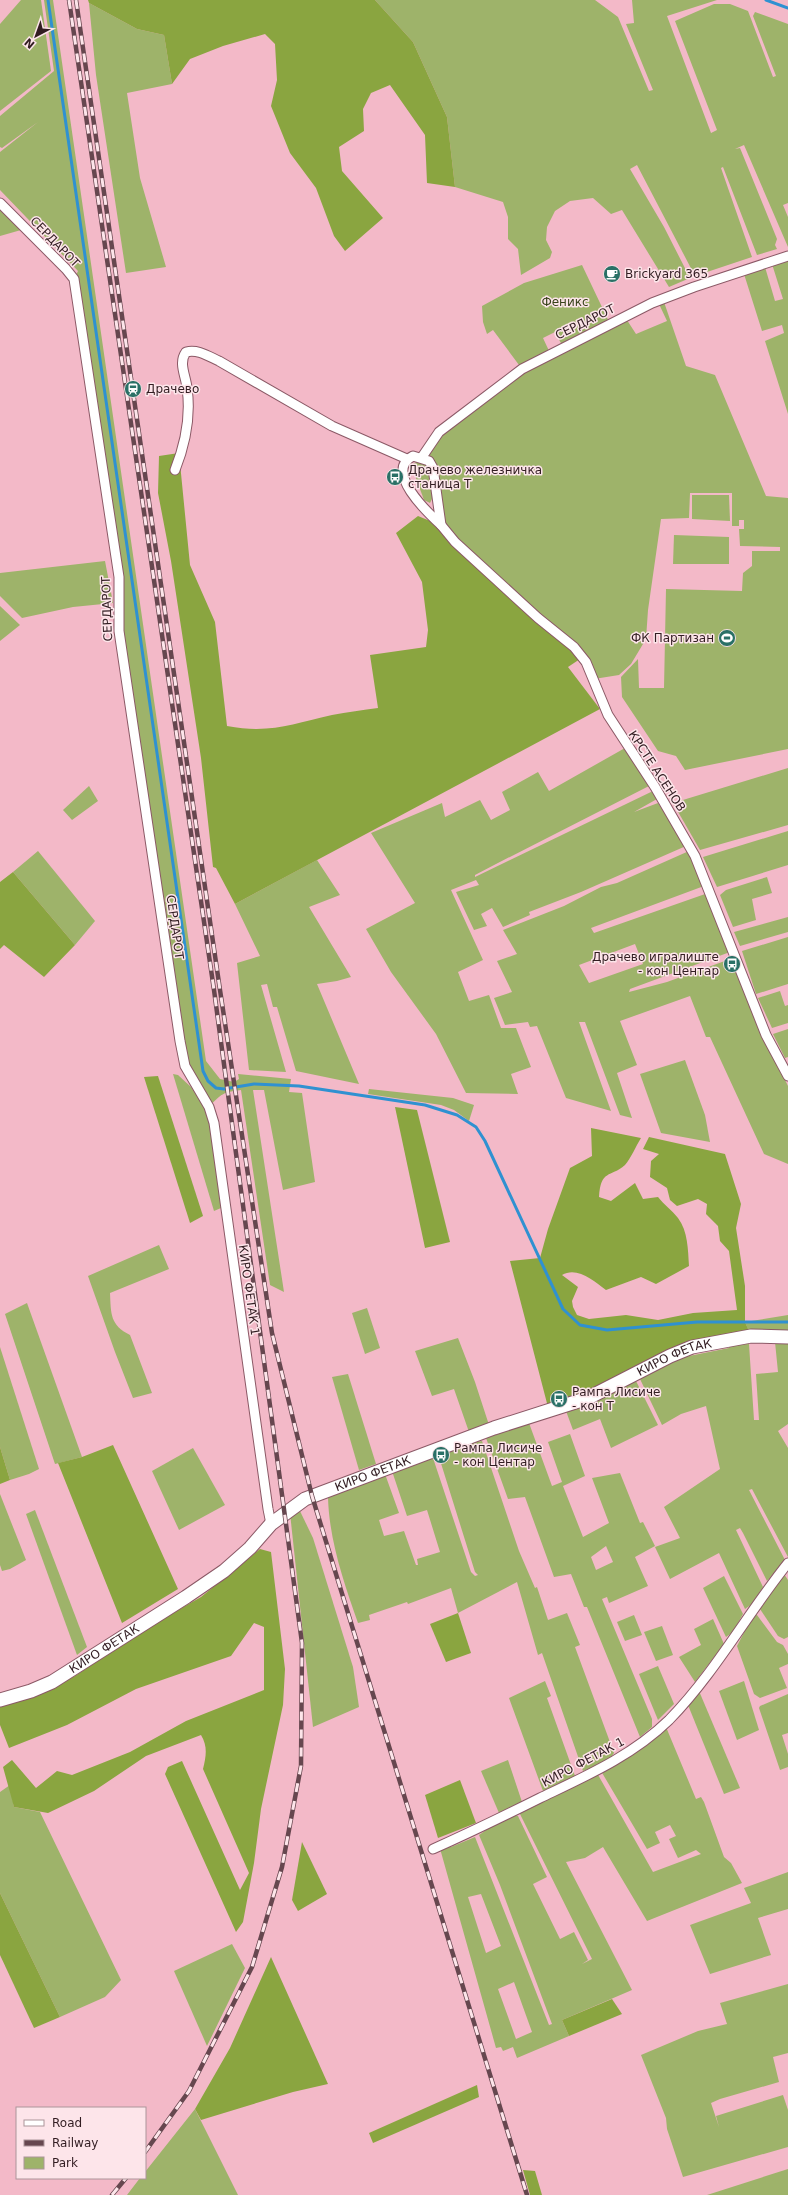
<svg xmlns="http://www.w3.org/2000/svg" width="788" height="2195" font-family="'DejaVu Sans',sans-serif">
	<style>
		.green { fill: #9eb36a; fill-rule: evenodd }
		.forest { fill: #8aa540 }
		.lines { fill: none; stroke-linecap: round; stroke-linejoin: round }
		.stream { stroke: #2f91d1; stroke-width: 3 }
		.street-casing { stroke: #8b5966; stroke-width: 11 }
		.secondary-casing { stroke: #8b5966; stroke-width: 15 }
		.street { stroke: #fff; stroke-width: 9 }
		.secondary { stroke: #fff; stroke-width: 13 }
		.rail-casing { stroke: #66474f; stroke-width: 4.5 }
		.rail { stroke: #fde5ea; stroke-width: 3; stroke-dasharray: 9; stroke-linecap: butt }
		.labels { text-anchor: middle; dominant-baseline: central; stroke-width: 3; stroke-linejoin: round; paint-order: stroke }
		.street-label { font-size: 12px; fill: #321d22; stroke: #fde5ea }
		.poi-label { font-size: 12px; fill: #321d22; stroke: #fde5ea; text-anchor: start }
		.park-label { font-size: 12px; fill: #374219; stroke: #fde5ea }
	</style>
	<rect width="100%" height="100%" fill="#f3b9c8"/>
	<g class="green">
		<polygon points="21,0 41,0 51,71 0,111 0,24"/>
		<path d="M44,0H53L206,1061L220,1079L234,1082L239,1079L238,1074L291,1079L289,1092L302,1093L315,1182L283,1190L264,1090H253L284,1292L270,1285L241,1090C223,1092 221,1094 209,1107L185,1066L119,631V577L74,279L78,271L0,190V152L38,122L2,148L0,147V116L54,71Z"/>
		<polygon points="375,0 595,0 618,17 649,91 653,90 626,24 634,23 632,0 717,0 667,16 711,133 717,130 675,21 714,4 730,4 748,11 773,77 776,76 753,16 755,12 788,24 788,203 783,205 788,217 788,247 744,145 735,149 740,148 777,239 775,245 777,249 757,255 723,167 721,168 752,257 695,276 637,165 630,169 664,227 690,278 669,287 622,210 611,214 593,198 570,201 555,211 547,227 546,240 552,252 550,258 521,275 518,249 508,239 508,217 503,202 455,187 447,117 413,42"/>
		<polygon points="89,3 137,29 164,35 172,84 127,93 140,178 166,267 126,273 96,75"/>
		<polygon points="0,210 21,230 0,236"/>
		<polygon points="788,260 788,414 765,341 784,333 782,325 762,331 744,274 765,267 775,301 783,299 772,264"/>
		<path d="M582,265L610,324L625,317L636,334L667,321L659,304L664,302L686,366L715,375L766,496L788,498V749L685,770L676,756L658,751L622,697L621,677L638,659L639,688H664L666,589L742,591L743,573L752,566V551H780V547L740,546L739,529H744V520H739V526H732V493H690L689,518L661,519L648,610L646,639L631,664L619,675L594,679L586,662L441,525L435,479L422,457L434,438L522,369L493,330L487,334L483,322L482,306L524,283ZM555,332L563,347L550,353L543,338Z"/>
		<polygon points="418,461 429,466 433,497 430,503 424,500 413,470 413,464"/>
		<polygon points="692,495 729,495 730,521 692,519"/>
		<polygon points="674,535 729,537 729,564 673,564"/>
		<polygon points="105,561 113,603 73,607 22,618 0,596 0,573"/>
		<polygon points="0,606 20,625 0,641"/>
		<polygon points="625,748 649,786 496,864 475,875 475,877 653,791 657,799 634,812 658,803 686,846 581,892 529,912 530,915 503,927 492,908 481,914 487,926 474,930 456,892 479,885 476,880 451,890 483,960 458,972 469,1001 489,995 501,1028 516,1028 531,1067 511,1074 518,1094 466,1093 436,1034 391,972 366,929 415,903 371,833 442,803 445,817 480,800 491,820 510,810 502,792 538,772 549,791"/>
		<polygon points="788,768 788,825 700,850 673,803"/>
		<polygon points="89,786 98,801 72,820 63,810"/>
		<polygon points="788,831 788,865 717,887 703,857"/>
		<polygon points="38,851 95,921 75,945 13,872"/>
		<path d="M689,851L704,886L591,928L594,933L708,893L730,952L630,989L629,992L667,982L733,958L766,1041L788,1086V1164L764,1154L710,1037H706L690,996L620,1021L637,1065L617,1073L632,1118L620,1115L585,1022H579L611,1111L566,1098L537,1026L530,1027L528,1022L505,1025L494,998L512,992L497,961L517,954L503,930L564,906L601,887L617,883ZM635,944L643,964L589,983L579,965Z"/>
		<polygon points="317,860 340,895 309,907 351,977 337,981 317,984 359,1084 296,1071 277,1007 273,1007 267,984 261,985 286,1072 249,1070 237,963 260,956 235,904"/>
		<polygon points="767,877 772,893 752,899 756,920 733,927 720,895 726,890"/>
		<polygon points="788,917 788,932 740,946 734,932"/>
		<polygon points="788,937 788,984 756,994 742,951"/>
		<polygon points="780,991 785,1006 788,1005 788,1023 772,1028 758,998"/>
		<polygon points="788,1029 788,1057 785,1058 773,1034"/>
		<polygon points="685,1060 705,1115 710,1142 661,1133 640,1074"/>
		<polygon points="173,1074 178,1075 191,1087 209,1113 221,1208 214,1211"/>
		<polygon points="369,1089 453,1098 474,1105 469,1121 454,1110 441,1105 368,1094"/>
		<path d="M159,1245L169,1269L110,1293C111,1314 110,1325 130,1335L152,1393L133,1398L115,1352L88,1276Z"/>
		<polygon points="27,1303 82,1457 55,1464 5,1314"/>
		<polygon points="367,1308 380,1348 365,1354 352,1313"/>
		<polygon points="788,1315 788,1332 749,1332 745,1322"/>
		<polygon points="458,1338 475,1382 489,1425 469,1432 454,1389 432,1396 415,1351"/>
		<polygon points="775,1342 788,1344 788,1424 778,1431 788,1448 788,1557 752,1489 749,1490 785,1560 767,1581 743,1533 740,1528 736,1530 763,1587 752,1604 745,1609 719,1553 670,1579 655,1547 680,1538 664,1507 720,1469 706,1406 681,1414 662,1425 640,1379 663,1364 689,1356 729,1348 729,1345 749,1344 754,1420 759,1420 756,1374 778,1372"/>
		<polygon points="0,1347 39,1469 29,1474 10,1480 0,1447"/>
		<polygon points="348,1374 376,1464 359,1470 332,1377"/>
		<polygon points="636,1381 658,1425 611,1448 600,1419 573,1430 566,1411 593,1402"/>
		<path d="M529,1423L552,1486L562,1482L548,1442L570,1434L585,1476L563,1486L583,1537L609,1523L592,1478L620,1473L640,1523L643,1522L655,1546L635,1557L648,1586L609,1603L607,1597L602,1599L652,1719V1727L640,1737L587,1607H584L571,1574L554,1577L525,1497L508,1499L486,1438ZM606,1546L613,1562L596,1570L591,1557Z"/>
		<path d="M482,1441L519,1551L535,1588L537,1587L548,1620L567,1613L580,1645L575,1647L614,1753C609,1762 593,1767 583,1771L542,1653L538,1655L517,1582L458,1613L451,1588L408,1604L407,1602L369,1615L370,1620L358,1623C344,1583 329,1540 328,1497L385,1474L399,1513L379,1520L384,1536L404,1531L416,1565H418L417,1559L440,1552L427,1510L407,1516L392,1471L433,1458L471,1572L475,1576L478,1575L475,1572L439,1457L467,1444Z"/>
		<polygon points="193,1448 225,1505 179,1530 152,1471"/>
		<polygon points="0,1494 26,1560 10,1569 2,1571 0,1565"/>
		<polygon points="299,1509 313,1538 353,1667 359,1707 313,1727 290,1513"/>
		<polygon points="35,1510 87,1647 77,1655 26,1514"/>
		<polygon points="784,1574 788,1580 788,1637 784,1639 778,1636 758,1606"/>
		<polygon points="724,1576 743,1614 733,1632 726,1637 703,1588"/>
		<polygon points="634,1615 642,1635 625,1641 617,1622"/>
		<polygon points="753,1615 757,1615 777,1642 783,1645 788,1654 788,1664 779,1668 787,1688 760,1698 754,1694 737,1646"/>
		<polygon points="713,1619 724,1644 695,1682 679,1657 701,1645 694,1629"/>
		<polygon points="662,1626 673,1655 656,1661 644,1632"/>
		<polygon points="658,1666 674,1704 658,1720 639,1674"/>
		<polygon points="545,1681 551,1696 547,1698 575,1776 543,1791 509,1698"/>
		<polygon points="744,1681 759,1730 737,1740 719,1691"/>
		<polygon points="699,1691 740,1788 724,1794 688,1705"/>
		<polygon points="788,1694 788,1733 782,1735 788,1754 788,1767 780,1770 759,1708 760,1706"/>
		<path d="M666,1727L696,1799L701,1797L704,1802L724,1857L731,1863L742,1883L647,1921L603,1847L585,1858L566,1862L632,1990L562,2020L569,2036L517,2058L513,2047L503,2051L501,2047L496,2048L439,1845L448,1842L451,1847L475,1837L549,2025L552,2024L500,1885L479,1835C490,1828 505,1814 518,1816L547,1877L533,1884L559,1937L560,1939L574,1932L588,1960L582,1964L592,1959L519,1812L597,1773L653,1872L701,1854L696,1850L678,1858L669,1839L676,1836L670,1825L655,1832L660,1843L647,1849L601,1771ZM481,1894L501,1946L486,1953L468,1897ZM514,1982L532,2032L516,2039L498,1989Z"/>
		<polygon points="508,1760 522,1802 499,1813 481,1771"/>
		<polygon points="10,1785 14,1807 40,1812 121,1980 105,1997 60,2017 0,1893 0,1792"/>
		<polygon points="788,1872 788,1909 758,1918 771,1955 710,1974 690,1925 751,1903 744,1888"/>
		<polygon points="232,1944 245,1968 207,2046 174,1971"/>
		<polygon points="788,1984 788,2053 773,2057 779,2082 720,2099 711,2103 719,2127 716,2116 783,2095 788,2110 788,2147 683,2177 667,2129 666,2118 641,2055 698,2031 727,2024 720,2003"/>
		<polygon points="195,2109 238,2195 127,2195 140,2178 145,2178 145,2172"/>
		<polygon points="788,2169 788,2195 707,2195"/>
	</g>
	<g class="forest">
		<polygon points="88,0 375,0 413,42 447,117 455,187 427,183 425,135 390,85 371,93 363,109 364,131 339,147 342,171 383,218 345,251 334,236 316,188 290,153 271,106 277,80 275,44 265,34 223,46 190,59 172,84 164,35 137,29 89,3"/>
		<path d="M179,453L190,565L215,622L227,726C270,734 292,724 332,715C347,712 363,710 378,708L370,655L426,647L428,630L422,582L396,533L418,516L435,523L572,649L580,659L568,667L600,709L235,904L216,868L213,867L201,758L171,561L158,493L159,456Z"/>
		<polygon points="13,872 75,945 44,977 4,945 0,949 0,882"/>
		<polygon points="158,1076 203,1216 190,1223 144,1077"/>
		<polygon points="395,1107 417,1110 450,1242 425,1248"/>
		<path d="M591,1128L641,1138C636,1146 631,1158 625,1165C610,1178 601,1169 599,1197L611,1201L635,1183L643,1199L658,1197C664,1205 672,1210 678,1218C688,1231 688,1250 689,1266L656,1284L641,1277L606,1290C594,1281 577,1266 562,1275L578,1287L572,1301L573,1307L577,1315L589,1319L626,1315L658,1320L693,1313L737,1310L729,1251L720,1241L718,1226L706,1214L707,1204L698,1199L677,1206L670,1200L667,1188L650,1177L651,1161L659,1154L643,1149L649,1137L725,1154L741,1204L736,1228L745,1286V1322L751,1336L703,1344L549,1411L510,1261L540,1258L548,1229L570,1168L592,1156Z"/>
		<polygon points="113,1445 178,1589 122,1623 58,1463 82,1457"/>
		<polygon points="0,1447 10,1480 0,1484"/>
		<path d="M260,1549L271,1552L285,1669L283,1705L261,1809L254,1863L243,1922L236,1932L165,1774L168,1767L182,1761L240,1890L249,1873L203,1769C206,1756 208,1747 201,1735L146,1756L94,1791L48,1813L14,1807L3,1767L12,1760L36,1788L57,1771L72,1775L130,1752L186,1721L264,1690V1627L254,1623L231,1656L136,1689L67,1725L9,1748L0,1725V1707L34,1696L75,1676L150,1626L201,1597Z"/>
		<polygon points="458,1613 471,1653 446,1662 430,1624"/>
		<polygon points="460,1780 476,1823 438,1838 425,1795"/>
		<polygon points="302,1842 327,1894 298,1911 292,1900"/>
		<polygon points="0,1893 60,2017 34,2028 0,1955"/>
		<polygon points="271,1957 328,2084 293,2092 201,2120 195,2109 230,2048"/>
		<polygon points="612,1999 622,2014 569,2036 562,2020"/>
		<polygon points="477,2085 479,2097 373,2143 369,2133"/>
		<polygon points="523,2170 535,2171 542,2195 530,2195"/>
	</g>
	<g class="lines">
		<g class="stream">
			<polyline points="48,0 203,1071 208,1081 216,1088 224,1089 254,1084 299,1086 425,1105 457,1115 476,1127 485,1141 563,1309 580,1325 607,1330 697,1322 788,1322"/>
			<polyline points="766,0 788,8"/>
		</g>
		<g class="street-casing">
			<g id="street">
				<polyline points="0,203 66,269 74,279 119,577 119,631 180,1041 185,1066 209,1107 214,1123 268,1509 271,1524"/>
				<path d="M413,456L429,461L433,468L441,525C428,513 383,471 413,456Z"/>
				<polyline points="422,457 439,432 522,369 652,303 694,287 788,256"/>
				<path d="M175,470C185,445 191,416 187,388C186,376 178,363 186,352C198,349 208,356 219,361L332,426L407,459"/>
				<polyline points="441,525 455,542 538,618 574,647 586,662 608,715 655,787 695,856 766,1035 788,1076"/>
				<path d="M433,1849C469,1833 504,1816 540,1798C586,1776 632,1756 669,1720C715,1673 747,1614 788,1563"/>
			</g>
		</g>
		<g class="secondary-casing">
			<g id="secondary">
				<path id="s1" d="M0,1700L31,1691L52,1682L186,1597L224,1571L250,1548L271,1524L305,1499L494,1428L588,1398L670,1356L692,1347L751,1336L788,1337"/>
			</g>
		</g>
		<use href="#street" class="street"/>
		<use href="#secondary" class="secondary"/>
		<g class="rail-casing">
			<g id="rail">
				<polyline points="69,0 214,990 302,1643 301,1766 282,1867 252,1967 189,2091 145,2152"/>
				<polyline points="76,0 220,990 272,1333 312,1496 527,2195"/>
				<polyline points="112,2195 126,2178"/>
			</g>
		</g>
		<use href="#rail" class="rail"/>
	</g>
	<defs>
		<g id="cafe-disc" transform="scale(0.9)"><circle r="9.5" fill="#297066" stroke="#fde5ea"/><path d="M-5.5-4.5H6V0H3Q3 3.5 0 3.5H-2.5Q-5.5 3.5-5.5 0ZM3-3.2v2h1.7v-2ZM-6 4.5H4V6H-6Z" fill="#fff"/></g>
		<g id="station-disc" transform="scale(0.9)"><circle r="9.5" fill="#297066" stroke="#fde5ea"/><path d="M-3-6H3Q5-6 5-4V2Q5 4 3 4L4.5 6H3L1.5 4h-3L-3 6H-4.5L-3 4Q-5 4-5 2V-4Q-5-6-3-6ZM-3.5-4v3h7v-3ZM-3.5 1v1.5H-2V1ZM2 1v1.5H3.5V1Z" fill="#fff"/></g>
		<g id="bus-disc" transform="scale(0.9)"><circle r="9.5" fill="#297066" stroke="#fde5ea"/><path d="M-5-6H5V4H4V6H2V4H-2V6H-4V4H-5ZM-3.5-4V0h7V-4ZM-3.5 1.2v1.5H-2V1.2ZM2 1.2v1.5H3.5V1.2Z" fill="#fff"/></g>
		<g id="stadium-disc" transform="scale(0.9)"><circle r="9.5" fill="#297066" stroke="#fde5ea"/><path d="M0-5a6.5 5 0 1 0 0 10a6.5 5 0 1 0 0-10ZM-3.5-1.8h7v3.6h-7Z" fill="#fff"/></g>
	</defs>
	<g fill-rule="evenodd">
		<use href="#cafe-disc" x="612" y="274"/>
		<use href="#station-disc" x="133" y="389"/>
		<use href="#bus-disc" x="395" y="477"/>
		<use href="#stadium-disc" x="727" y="638"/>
		<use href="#bus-disc" x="732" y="964"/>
		<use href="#bus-disc" x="559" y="1399"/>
		<use href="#bus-disc" x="441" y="1455"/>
	</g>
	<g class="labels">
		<g class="street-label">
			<text transform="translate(55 242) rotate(46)">СЕРДАРОТ</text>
			<text transform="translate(585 322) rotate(-26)">СЕРДАРОТ</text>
			<text transform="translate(107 609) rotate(-92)">СЕРДАРОТ</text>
			<text transform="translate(657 771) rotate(57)">КРСТЕ АСЕНОВ</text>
			<text transform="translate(175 927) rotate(82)">СЕРДАРОТ</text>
			<text transform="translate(249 1290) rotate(82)">КИРО ФЕТАК 1</text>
			<text stroke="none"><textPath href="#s1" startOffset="765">КИРО ФЕТАК</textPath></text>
			<text stroke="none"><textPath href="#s1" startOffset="441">КИРО ФЕТАК</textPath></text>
			<text stroke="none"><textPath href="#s1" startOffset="117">КИРО ФЕТАК</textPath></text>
			<text transform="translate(583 1762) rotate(-28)">КИРО ФЕТАК 1</text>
		</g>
		<g class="poi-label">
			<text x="625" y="274">Brickyard 365</text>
			<text x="146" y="389">Драчево</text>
			<text x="408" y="470">Драчево железничка<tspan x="408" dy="14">станица Т</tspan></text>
			<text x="714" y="638" text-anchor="end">ФК Партизан</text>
			<text x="719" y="957" text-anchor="end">Драчево игралиште<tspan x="719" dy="14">- кон Центар</tspan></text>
			<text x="572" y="1392">Рампа Лисиче<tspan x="572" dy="14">- кон Т</tspan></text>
			<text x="454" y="1448">Рампа Лисиче<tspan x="454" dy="14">- кон Центар</tspan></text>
		</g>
		<g class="park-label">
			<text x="565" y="302">Феникс</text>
		</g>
	</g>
	<rect x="16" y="2107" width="130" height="72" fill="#fde5ea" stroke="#ac959a"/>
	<rect x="24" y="2120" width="20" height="6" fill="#ffffff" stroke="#ac959a"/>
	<text x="52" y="2127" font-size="12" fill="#321d22">Road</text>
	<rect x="24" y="2140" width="20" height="6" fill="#66474f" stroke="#ac959a"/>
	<text x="52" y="2147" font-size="12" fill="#321d22">Railway</text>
	<rect x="24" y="2157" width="20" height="12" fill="#9eb36a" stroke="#ac959a"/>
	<text x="52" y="2167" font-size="12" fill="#321d22">Park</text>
	<g transform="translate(36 36) rotate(221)" stroke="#fde5ea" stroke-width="3" paint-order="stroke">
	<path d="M0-3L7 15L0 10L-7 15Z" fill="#321d22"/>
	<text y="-6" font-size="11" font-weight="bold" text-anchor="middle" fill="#321d22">N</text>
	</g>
</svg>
